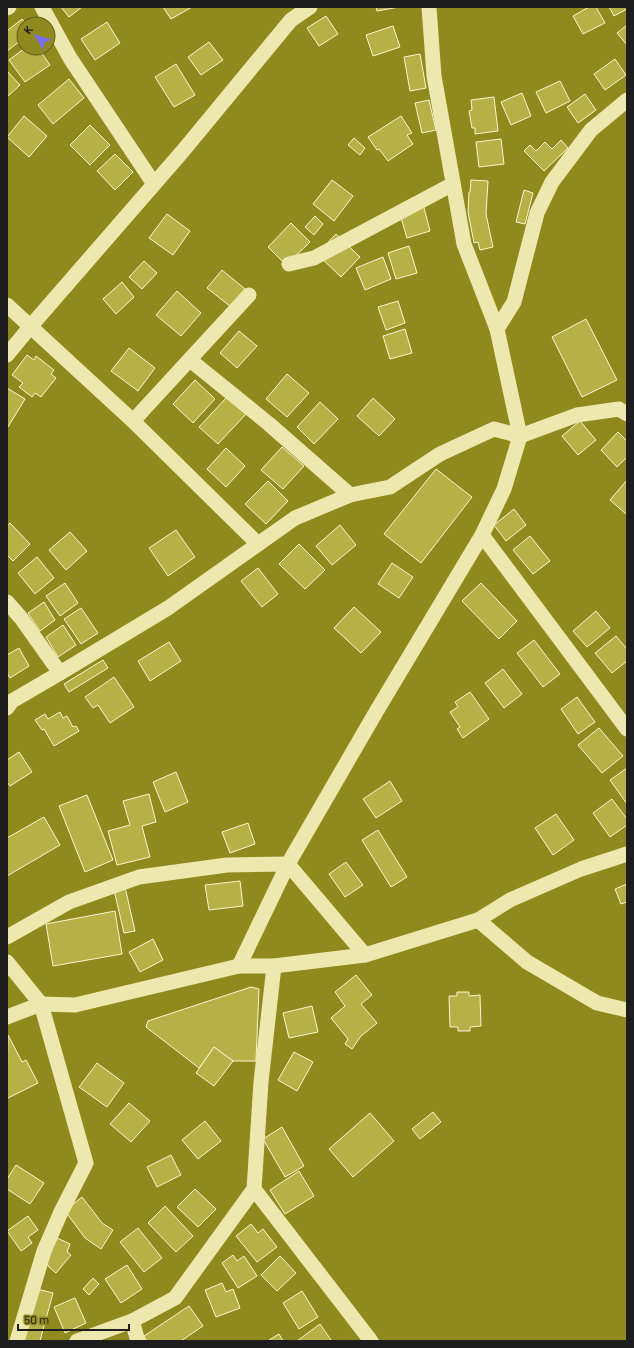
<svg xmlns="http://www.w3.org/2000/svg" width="634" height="1348" font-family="Barlow,sans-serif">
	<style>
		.building { fill: #b7b047; stroke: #f9f7d3 }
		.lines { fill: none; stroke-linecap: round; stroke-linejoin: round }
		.street { stroke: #ede9ae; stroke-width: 15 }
	</style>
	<rect width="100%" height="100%" fill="#8f891e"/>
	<g class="building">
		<polygon points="61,7 82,7 69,17"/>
		<polygon points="163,7 192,7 171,19"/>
		<polygon points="376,7 399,7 377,11"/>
		<polygon points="589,7 596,7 605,23 583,34 573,16"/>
		<polygon points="609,7 627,7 627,9 614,16"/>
		<polygon points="326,16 338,34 319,46 307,28"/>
		<polygon points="22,19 26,24 24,24 24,38 7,51 7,28 8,30"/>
		<polygon points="107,22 120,43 95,60 81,39"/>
		<polygon points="627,25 627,45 617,33"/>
		<polygon points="393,26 400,47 373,56 366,35"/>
		<polygon points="209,42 223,60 201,75 188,57"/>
		<polygon points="25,48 38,48 50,65 25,82 9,60"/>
		<polygon points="420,54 426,88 410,91 404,57"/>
		<polygon points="615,59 626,75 605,90 594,74"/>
		<polygon points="176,64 195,95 174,107 155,77"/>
		<polygon points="7,71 20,85 7,97"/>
		<polygon points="69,79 84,98 53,124 38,105"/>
		<polygon points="560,81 570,101 546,113 536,92"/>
		<polygon points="522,93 531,116 511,125 501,102"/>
		<polygon points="585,94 596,110 578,123 567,107"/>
		<polygon points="494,97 498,131 475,134 475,128 472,128 469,111 472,110 471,100"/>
		<polygon points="429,100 436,130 422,133 415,103"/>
		<polygon points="24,116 47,136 29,157 7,137"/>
		<polygon points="401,116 412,133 407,135 413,144 388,161 379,149 377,150 368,137"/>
		<polygon points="90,125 110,145 90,165 70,145"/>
		<polygon points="354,138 365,148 360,155 348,145"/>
		<polygon points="501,139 504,164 479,167 476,142"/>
		<polygon points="561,140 568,148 544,171 524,151 530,145 536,151 545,142 552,149"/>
		<polygon points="115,154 133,172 115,190 97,171"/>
		<polygon points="332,180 353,196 334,221 313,204"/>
		<polygon points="471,180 488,181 486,214 493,247 480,250 478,242 474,243 468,212 469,192 470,192"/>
		<polygon points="524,190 533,193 525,224 516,222"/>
		<polygon points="423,204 430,231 407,238 399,211"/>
		<polygon points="167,214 190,231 173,255 149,238"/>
		<polygon points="315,216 323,224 314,235 305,227"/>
		<polygon points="291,223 310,242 286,265 268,247"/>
		<polygon points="336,234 360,257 341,277 317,254"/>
		<polygon points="409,246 417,273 396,279 388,253"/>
		<polygon points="383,257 391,279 365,290 356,268"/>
		<polygon points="144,261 157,273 142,289 129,277"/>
		<polygon points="222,270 245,289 231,307 207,288"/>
		<polygon points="122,282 134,297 116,314 103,299"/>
		<polygon points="177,291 201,313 181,336 156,315"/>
		<polygon points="398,301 405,323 386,330 378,307"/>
		<polygon points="586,319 617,380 582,397 552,337"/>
		<polygon points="405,329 412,353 390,359 383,336"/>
		<polygon points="239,331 257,346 237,368 220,353"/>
		<polygon points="129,348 155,368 138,391 111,371"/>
		<polygon points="27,355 34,360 36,356 54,370 51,374 56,378 41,397 35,393 32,397 19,387 23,383 12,375"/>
		<polygon points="287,374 309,393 287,417 266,399"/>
		<polygon points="195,380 215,399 193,423 173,404"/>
		<polygon points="7,388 25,399 8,427 7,426"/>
		<polygon points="227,397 246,414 218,444 199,427"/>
		<polygon points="373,398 395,419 379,436 357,416"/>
		<polygon points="320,402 338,419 314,444 297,427"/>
		<polygon points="580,421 596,440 578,455 562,436"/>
		<polygon points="618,432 627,441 627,457 617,467 601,450"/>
		<polygon points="282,447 304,466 283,489 261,470"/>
		<polygon points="226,448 245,466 226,487 207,469"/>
		<polygon points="436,469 472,497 421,563 384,534"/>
		<polygon points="627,480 627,513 626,514 610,500"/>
		<polygon points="268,481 288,501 266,524 245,504"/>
		<polygon points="514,509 526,525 506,541 494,525"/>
		<polygon points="10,523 30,544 13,561 7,555 7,526"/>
		<polygon points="340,525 356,545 332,565 316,546"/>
		<polygon points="176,530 195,557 168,576 149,548"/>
		<polygon points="70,532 87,551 66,570 49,550"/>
		<polygon points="530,536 550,561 533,574 513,550"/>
		<polygon points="299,544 325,570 305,589 279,564"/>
		<polygon points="37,557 54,578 35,594 18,573"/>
		<polygon points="392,563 413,577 399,598 378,584"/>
		<polygon points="258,568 278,594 262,607 241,581"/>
		<polygon points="65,583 78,603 60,616 46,596"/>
		<polygon points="481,583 517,621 499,639 462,601"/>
		<polygon points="44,602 55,620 40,631 28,613"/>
		<polygon points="354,607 381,632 361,653 334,628"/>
		<polygon points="81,608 98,633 81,644 64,619"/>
		<polygon points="596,611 610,628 587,647 573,631"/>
		<polygon points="63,625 76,645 58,657 46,637"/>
		<polygon points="616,636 627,649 627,661 612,673 595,653"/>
		<polygon points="534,640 560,674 543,687 517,653"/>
		<polygon points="169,642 181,661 150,681 138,661"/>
		<polygon points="19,648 29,666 10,678 7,673 7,655"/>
		<polygon points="103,660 108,668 69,692 64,684"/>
		<polygon points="503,669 522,694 504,708 485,683"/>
		<polygon points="114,677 134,707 110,723 98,705 93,708 85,697"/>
		<polygon points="470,692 489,719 463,738 457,729 460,727 450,712 458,707 455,702"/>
		<polygon points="577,697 595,722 578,734 561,709"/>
		<polygon points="60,712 63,718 67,716 73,727 76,726 79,731 54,746 44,729 42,730 35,720 45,714 48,719"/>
		<polygon points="599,728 623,756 602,773 578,745"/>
		<polygon points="19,752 32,772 10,786 7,782 7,760"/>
		<polygon points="627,768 627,804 610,780"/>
		<polygon points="176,772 188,802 165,812 153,782"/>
		<polygon points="390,781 402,801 376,818 363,799"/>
		<polygon points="149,794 156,822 142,826 150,857 117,865 108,831 130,825 123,801"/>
		<polygon points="87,795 113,860 85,872 59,806"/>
		<polygon points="612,799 627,819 627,825 610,837 593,813"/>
		<polygon points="556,814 574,840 553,855 535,828"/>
		<polygon points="44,817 60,845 7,876 7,838"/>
		<polygon points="248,823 255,844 230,853 222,832"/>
		<polygon points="378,830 407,877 391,887 362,840"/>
		<polygon points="346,862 363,885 345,897 329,874"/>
		<polygon points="240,881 243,906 209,910 205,885"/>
		<polygon points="627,884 627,902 621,904 615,889"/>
		<polygon points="125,887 135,931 124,933 114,890"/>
		<polygon points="115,911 122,954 53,966 46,924"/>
		<polygon points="153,939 163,960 140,972 129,952"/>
		<polygon points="356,975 372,995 361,1004 377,1023 361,1036 352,1049 345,1044 348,1039 331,1018 345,1006 335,992"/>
		<polygon points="251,987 259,989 256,1061 233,1061 214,1047 199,1068 146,1027 148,1021"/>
		<polygon points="457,992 469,992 469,996 480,995 481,1026 470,1027 470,1031 458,1031 458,1027 450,1027 449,996 457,996"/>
		<polygon points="312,1006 318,1032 289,1038 283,1013"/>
		<polygon points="8,1035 22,1062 26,1060 38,1083 8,1098 7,1096"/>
		<polygon points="214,1047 233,1061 214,1086 196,1073"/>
		<polygon points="294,1052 313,1062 297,1091 278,1080"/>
		<polygon points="97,1063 124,1083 107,1107 79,1087"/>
		<polygon points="129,1103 150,1121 131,1142 110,1124"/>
		<polygon points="433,1112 441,1122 420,1139 412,1129"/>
		<polygon points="370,1113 394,1141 353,1177 329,1149"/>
		<polygon points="205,1121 221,1141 198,1159 182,1140"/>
		<polygon points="282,1127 304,1166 285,1177 263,1139"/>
		<polygon points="171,1155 181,1175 157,1187 147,1167"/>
		<polygon points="16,1165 44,1183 30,1204 7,1189 7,1179"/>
		<polygon points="299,1171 314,1196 285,1214 270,1190"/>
		<polygon points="195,1189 216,1209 198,1227 177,1207"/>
		<polygon points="82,1197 102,1223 113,1230 101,1249 85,1238 65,1211"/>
		<polygon points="165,1206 193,1236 176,1252 148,1223"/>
		<polygon points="28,1216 38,1230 28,1237 32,1243 21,1251 7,1231"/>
		<polygon points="251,1224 258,1233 263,1229 277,1247 257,1262 236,1236"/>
		<polygon points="138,1228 162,1258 144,1272 120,1242"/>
		<polygon points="57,1238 70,1244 67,1252 71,1255 56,1273 49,1267 45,1261"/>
		<polygon points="233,1255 237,1261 244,1256 257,1276 238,1288 222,1263"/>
		<polygon points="280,1256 296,1273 277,1291 261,1275"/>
		<polygon points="127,1265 142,1289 121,1303 105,1279"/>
		<polygon points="93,1278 99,1284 89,1295 83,1289"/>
		<polygon points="222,1283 226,1292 233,1289 240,1308 216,1317 205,1290"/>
		<polygon points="37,1289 53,1293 40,1341 24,1341"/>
		<polygon points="302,1291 318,1317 299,1329 283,1303"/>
		<polygon points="75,1298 86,1323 65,1333 54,1307"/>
		<polygon points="189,1306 203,1326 181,1341 147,1341 144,1336"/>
		<polygon points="320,1324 331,1340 330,1341 297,1341"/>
		<polygon points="279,1334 283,1341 269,1341 269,1340"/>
	</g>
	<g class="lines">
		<g class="street">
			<polyline points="42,7 70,58 154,184"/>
			<polyline points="7,8 9,7"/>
			<polyline points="289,264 314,258 453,184"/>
			<polyline points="7,305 133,421 258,544"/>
			<polyline points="497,329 514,302 537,213 552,182 591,130 627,100"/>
			<polyline points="7,355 30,327 182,152 291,20 310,7"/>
			<polyline points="190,360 269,424 350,495"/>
			<polyline points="133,421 249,295"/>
			<polyline points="482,535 627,729"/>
			<polyline points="7,602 21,618 60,673"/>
			<polyline points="7,708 12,701 60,673 168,608 295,518 350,495 390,487 440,454 494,429 520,436 577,415 619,409 627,414"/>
			<polyline points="478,920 527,962 597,1003 627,1010"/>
			<polyline points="7,937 69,902 139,877 227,865 288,864 365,955"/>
			<polyline points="7,962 41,1004 86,1163 61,1212 44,1251 17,1341"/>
			<polyline points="239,966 288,864 376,712 482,535 504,489 520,436 497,329 464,244 434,76 429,7"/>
			<polyline points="7,1017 41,1004 75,1005 239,966 274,966 365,955 478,920 510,900 581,869 627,854"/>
			<polyline points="254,1189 371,1341"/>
			<polyline points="132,1321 138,1341"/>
			<polyline points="77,1341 132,1321 175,1298 254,1189 261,1082 274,966"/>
		</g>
	</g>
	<rect width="634" height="1348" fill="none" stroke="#1d1d1d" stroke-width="16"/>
	<g transform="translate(36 36) rotate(308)"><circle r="19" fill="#8f891e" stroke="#615e1e"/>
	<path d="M0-3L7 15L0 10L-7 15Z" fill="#7a6dfc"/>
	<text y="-6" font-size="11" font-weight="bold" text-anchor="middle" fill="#1d1d1d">K</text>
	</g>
	<path d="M18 1324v6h111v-6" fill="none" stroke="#1d1d1d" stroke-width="2"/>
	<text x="24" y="1324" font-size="12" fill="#1d1d1d" stroke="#8f891e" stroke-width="3" paint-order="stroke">50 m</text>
</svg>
